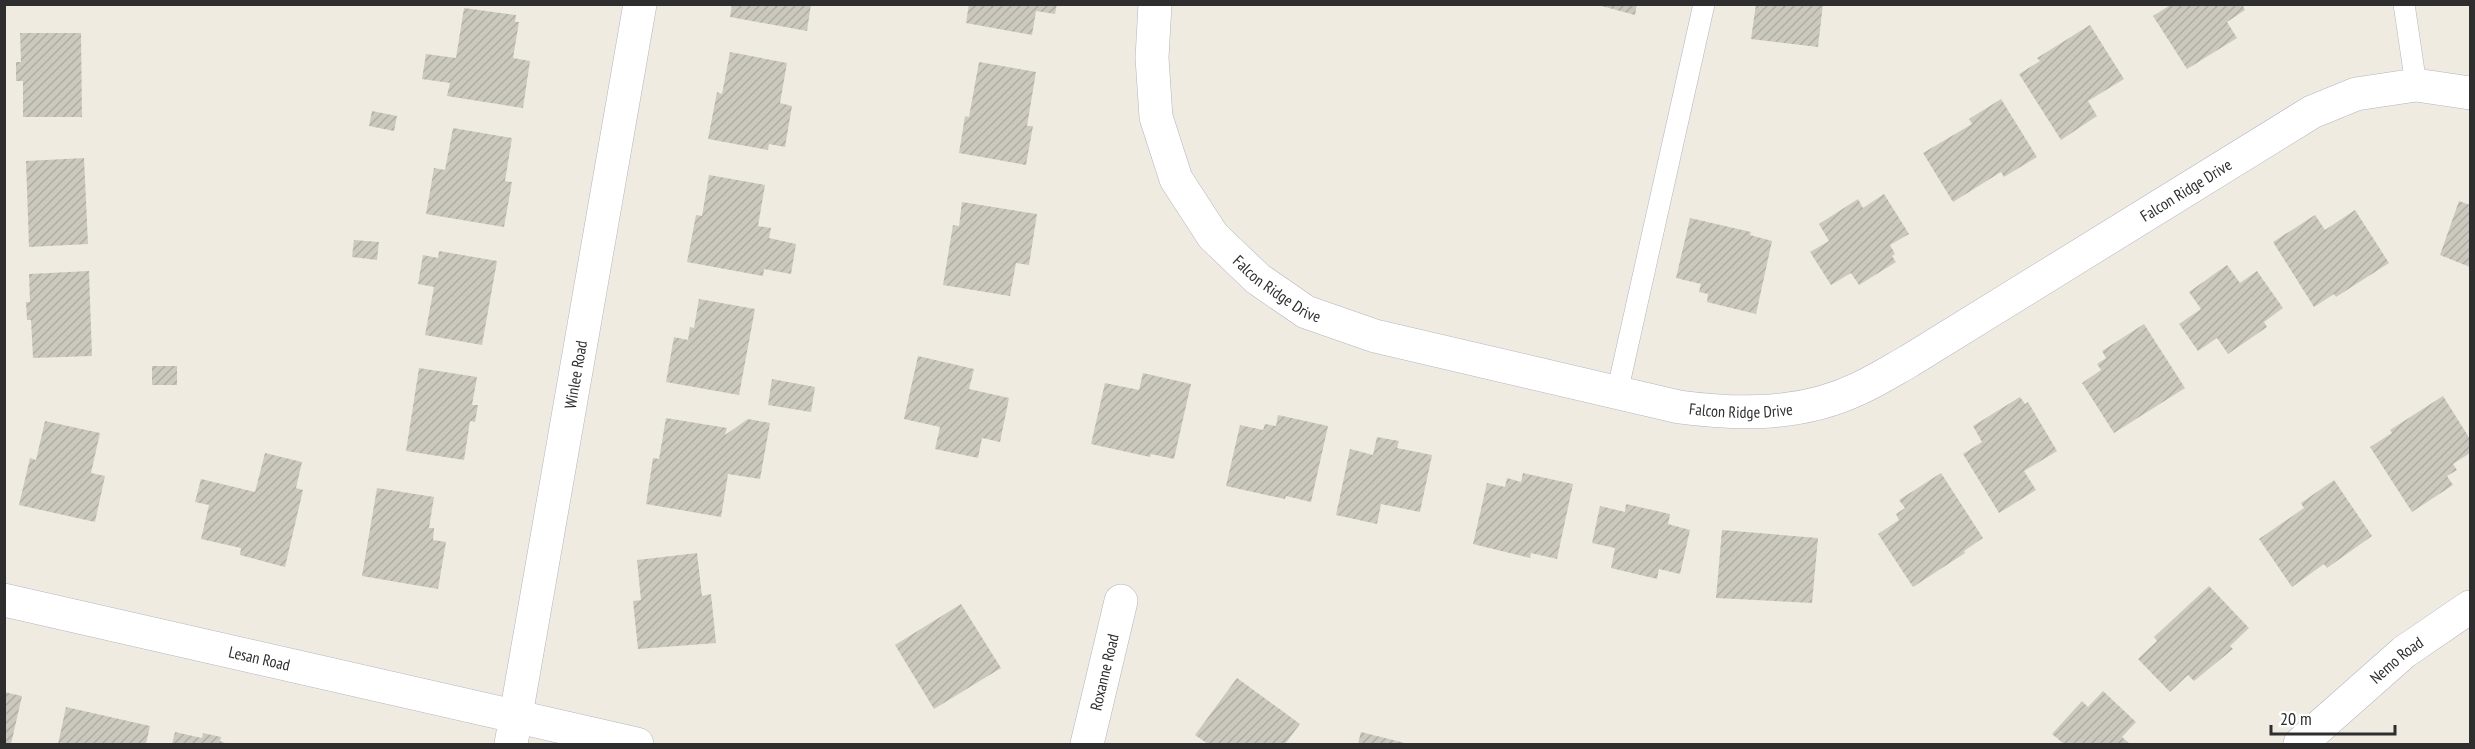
<svg xmlns="http://www.w3.org/2000/svg" width="2475" height="749" font-family="'PT Sans Narrow',sans-serif">
	<style>
		.building { fill: url(#building-hatch) }
		.lines { fill: none; stroke-linecap: round; stroke-linejoin: round }
		.lane-casing { stroke: #b4b4c2; stroke-width: 22 }
		.street-casing { stroke: #b4b4c2; stroke-width: 34 }
		.lane { stroke: #fff; stroke-width: 21 }
		.street { stroke: #fff; stroke-width: 33 }
		.labels { text-anchor: middle; dominant-baseline: central; stroke-width: 4.5; stroke-linejoin: round; paint-order: stroke }
		.street-label { font-size: 16px; fill: #2e2e2e; stroke: #fff }
	</style>
	<defs>
		<pattern id="building-hatch" width="6" height="6" patternUnits="userSpaceOnUse" patternTransform="scale(1.5)"><rect width="6" height="6" fill="#cbc9be"/><path d="M-1 1l2-2M0 6l6-6M5 7l2-2" fill="none" stroke="#afada4"/></pattern>
	</defs>
	<rect width="100%" height="100%" fill="#f0ebe0"/>
	<g class="building">
		<polygon points="732,4 811,4 807,31 730,17"/>
		<polygon points="969,4 1057,4 1055,14 1036,11 1032,35 966,23"/>
		<polygon points="1594,4 1637,4 1635,15"/>
		<polygon points="1756,4 1823,4 1818,47 1751,39"/>
		<polygon points="2172,4 2242,4 2245,10 2227,22 2237,38 2187,69 2153,16"/>
		<polygon points="464,8 516,15 515,22 519,22 513,58 530,61 523,108 447,96 450,83 422,79 426,54 456,58"/>
		<polygon points="2090,25 2124,79 2088,101 2097,116 2061,140 2019,74 2040,61 2037,58"/>
		<polygon points="20,33 81,33 82,117 23,117 23,81 16,81 16,62 21,62"/>
		<polygon points="730,52 787,63 780,103 792,106 785,147 769,144 768,150 708,139 717,92 722,94"/>
		<polygon points="979,62 1036,72 1027,126 1033,126 1026,165 959,153 965,116 969,117"/>
		<polygon points="2001,99 2037,157 2004,177 2001,172 1953,202 1923,153 1972,124 1969,119"/>
		<polygon points="372,111 397,116 394,131 369,126"/>
		<polygon points="453,128 512,138 505,181 512,182 504,227 426,214 434,168 445,170"/>
		<polygon points="84,158 88,244 29,247 26,161"/>
		<polygon points="709,175 765,185 758,226 771,228 769,238 796,244 791,274 764,269 763,276 687,262 696,215 702,216"/>
		<polygon points="1884,194 1909,234 1890,245 1895,254 1892,256 1896,262 1859,285 1851,273 1831,285 1810,252 1829,241 1819,224 1858,199 1863,208"/>
		<polygon points="2459,201 2470,205 2470,267 2440,255"/>
		<polygon points="962,202 1037,214 1029,265 1016,263 1010,296 943,285 953,225 959,226"/>
		<polygon points="2355,210 2389,263 2336,297 2334,294 2314,307 2273,242 2315,215 2325,230"/>
		<polygon points="1690,218 1751,232 1750,235 1772,241 1756,314 1707,302 1708,294 1699,292 1701,284 1676,278"/>
		<polygon points="354,240 379,242 377,260 352,257"/>
		<polygon points="439,251 497,261 482,345 425,335 434,287 418,284 423,255 438,258"/>
		<polygon points="2227,265 2240,283 2257,271 2283,308 2264,322 2267,327 2228,354 2217,338 2198,351 2179,324 2201,309 2189,292"/>
		<polygon points="89,271 92,356 33,358 31,320 27,320 26,302 30,302 29,274"/>
		<polygon points="699,299 755,309 739,395 666,382 674,337 688,340 690,327 694,328"/>
		<polygon points="2144,324 2185,388 2114,433 2082,383 2101,370 2097,364 2106,358 2102,351"/>
		<polygon points="918,356 974,369 969,389 1009,398 1000,442 982,438 978,458 935,449 940,427 904,419"/>
		<rect x="152" y="366" width="25" height="19"/>
		<polygon points="419,368 477,377 472,405 478,405 475,422 470,421 464,460 406,451"/>
		<polygon points="1143,373 1191,384 1174,459 1151,454 1150,457 1091,444 1105,383 1139,390"/>
		<polygon points="772,379 815,387 811,412 768,405"/>
		<polygon points="2443,396 2470,439 2470,453 2453,464 2457,470 2447,476 2453,485 2412,512 2370,447 2392,433 2390,430"/>
		<polygon points="2020,397 2025,404 2028,402 2057,451 2024,471 2036,490 1999,513 1963,454 1982,442 1973,426"/>
		<polygon points="1278,415 1328,426 1311,502 1286,496 1285,499 1226,486 1240,425 1263,430 1265,424 1276,426"/>
		<polygon points="666,418 727,428 725,435 748,419 770,423 760,479 728,474 721,517 646,504 653,458 659,459"/>
		<polygon points="45,421 100,433 91,473 105,476 95,522 19,505 30,458 36,460"/>
		<polygon points="1377,437 1399,441 1397,448 1432,455 1420,512 1381,504 1377,524 1336,515 1350,449 1373,455"/>
		<polygon points="265,453 302,462 296,488 303,490 285,567 240,555 241,548 201,539 209,505 195,502 201,479 255,492"/>
		<polygon points="1523,473 1573,484 1557,559 1531,553 1530,558 1473,544 1487,483 1505,487 1507,478 1521,482"/>
		<polygon points="1941,473 1983,538 1964,551 1965,553 1913,587 1878,534 1899,520 1896,514 1905,508 1899,500"/>
		<polygon points="2334,480 2372,536 2327,568 2324,564 2292,587 2259,539 2304,508 2301,503"/>
		<polygon points="377,488 434,497 429,528 434,528 433,540 446,542 438,589 362,576"/>
		<polygon points="1626,504 1670,514 1668,524 1690,530 1680,574 1659,569 1657,579 1611,568 1615,548 1592,543 1600,506 1625,512"/>
		<polygon points="1722,530 1818,538 1812,603 1716,598"/>
		<polygon points="697,553 702,596 711,594 716,643 638,649 633,601 641,600 637,560"/>
		<polygon points="2209,586 2249,628 2230,646 2233,649 2194,681 2188,675 2170,692 2138,659 2157,641 2154,637"/>
		<polygon points="961,604 1001,668 934,709 895,645"/>
		<polygon points="1237,678 1300,724 1285,744 1208,744 1195,735"/>
		<polygon points="2103,691 2136,722 2122,737 2130,744 2064,744 2052,734 2082,701 2088,707"/>
		<polygon points="4,692 22,696 11,744 4,744"/>
		<polygon points="66,707 150,726 146,744 58,744"/>
		<polygon points="175,732 202,738 203,733 221,737 220,741 228,744 172,744"/>
		<polygon points="1361,732 1409,744 1358,744"/>
	</g>
	<g class="lines">
		<g class="lane-casing">
			<g id="lane">
				<polyline points="2404,4 2416,85"/>
				<polyline points="1617,393 1704,4"/>
			</g>
		</g>
		<g class="street-casing">
			<g id="street">
				<path id="s1" d="M1155,4L1152,58L1156,117L1176,179L1213,236L1258,279L1306,312L1375,336L1679,407C1741,415 1802,416 1860,388C1877,380 1893,370 1909,361L2312,112L2356,94L2416,85L2470,93"/>
				<path id="s2" d="M4,600L637,744"/>
				<path id="s3" d="M511,744L640,4"/>
				<path id="s4" d="M1087,744L1121,601"/>
				<path id="s5" d="M2300,744L2404,652L2470,607"/>
			</g>
		</g>
		<use href="#lane" class="lane"/>
		<use href="#street" class="street"/>
	</g>
	<g class="labels">
		<g class="street-label">
			<text stroke="none"><textPath href="#s1" startOffset="1318">Falcon Ridge Drive</textPath></text>
			<text stroke="none"><textPath href="#s1" startOffset="330">Falcon Ridge Drive</textPath></text>
			<text stroke="none"><textPath href="#s3" startOffset="375">Winlee Road</textPath></text>
			<text stroke="none"><textPath href="#s1" startOffset="814">Falcon Ridge Drive</textPath></text>
			<text stroke="none"><textPath href="#s2" startOffset="262">Lesan Road</textPath></text>
			<text stroke="none"><textPath href="#s5" startOffset="128">Nemo Road</textPath></text>
			<text stroke="none"><textPath href="#s4" startOffset="74">Roxanne Road</textPath></text>
		</g>
	</g>
	<rect width="2475" height="749" fill="none" stroke="#2e2e2e" stroke-width="12"/>
	<path d="M2271 725v9h124v-9" fill="none" stroke="#2e2e2e" stroke-width="3"/>
	<text x="2280" y="725" font-size="18" fill="#2e2e2e" stroke="#ffffff" stroke-width="4.5" paint-order="stroke">20 m</text>
</svg>
